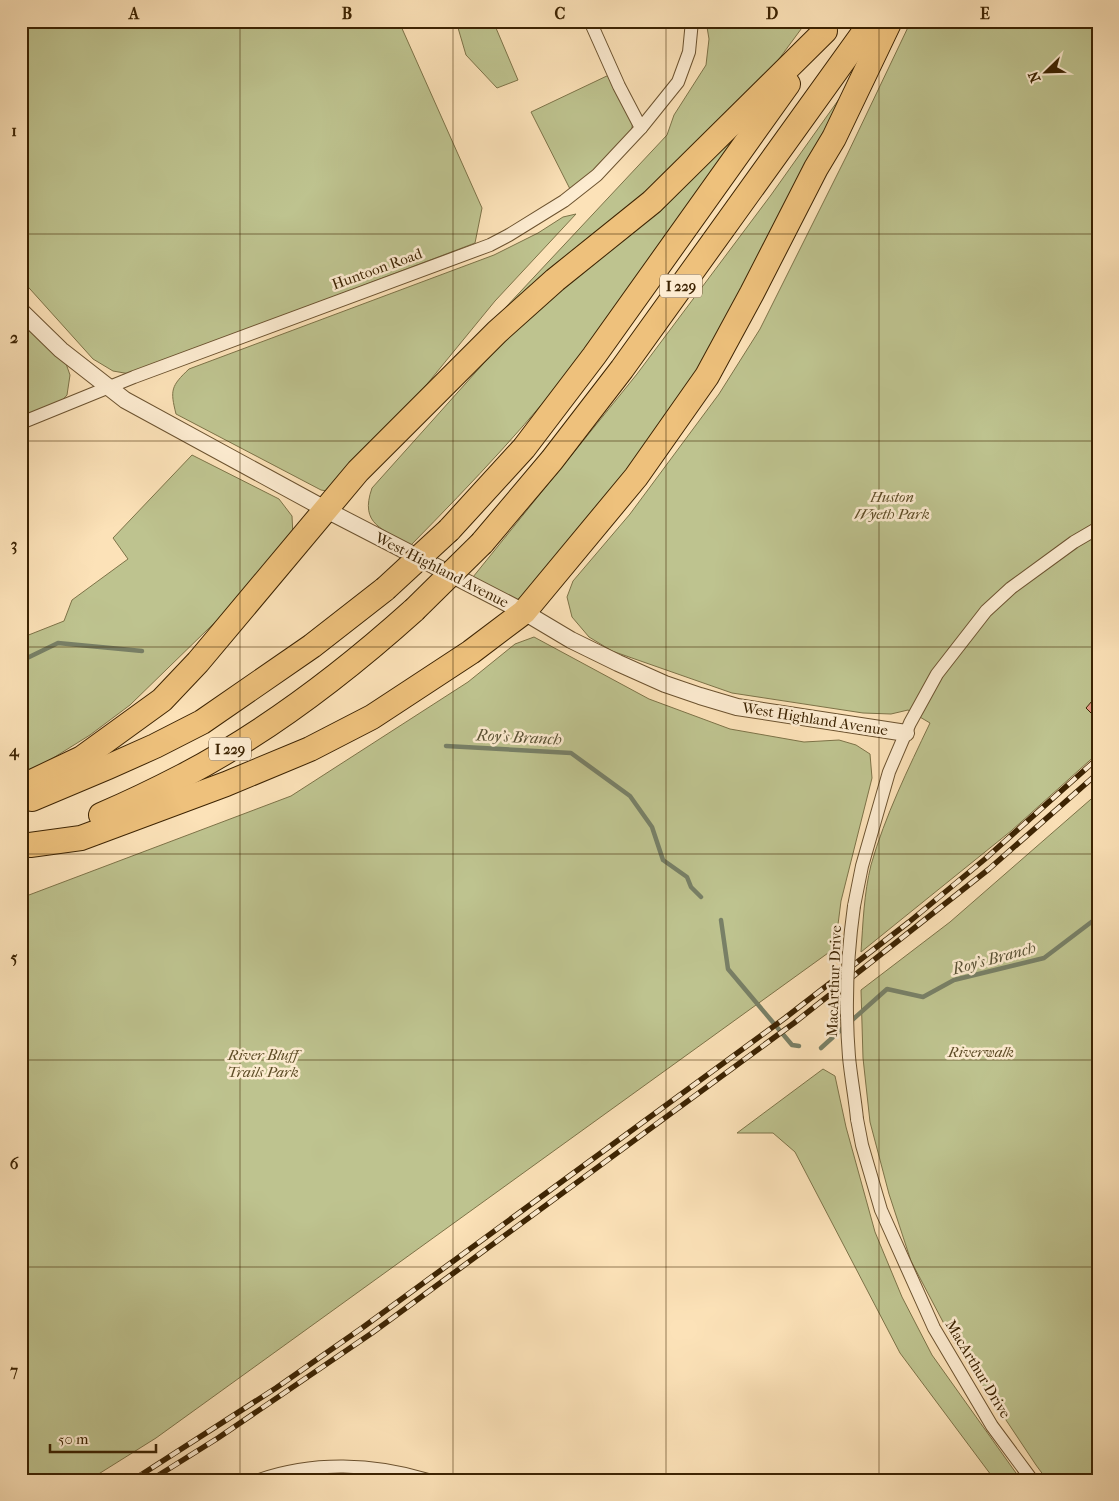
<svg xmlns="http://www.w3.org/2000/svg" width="1119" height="1501" font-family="'IM FELL French Canon',serif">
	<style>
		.green { fill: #bec38f; stroke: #7d7348 }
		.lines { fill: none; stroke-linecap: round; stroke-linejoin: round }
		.stream { stroke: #788067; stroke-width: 4.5 }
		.building { fill: #e49784; stroke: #3c2302 }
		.minor-casing { stroke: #6c5330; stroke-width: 14 }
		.tertiary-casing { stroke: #6c5330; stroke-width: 18 }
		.motorway-casing { stroke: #3c2302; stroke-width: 26 }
		.minor { stroke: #fdecd1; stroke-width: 12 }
		.tertiary { stroke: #fdecd1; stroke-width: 16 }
		.motorway { stroke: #eec17c; stroke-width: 24 }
		.rail-casing { stroke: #3c2302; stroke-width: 5.5 }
		.rail { stroke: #fdecd1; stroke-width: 4; stroke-dasharray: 11; stroke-linecap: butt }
		.minor-bridge-casing { stroke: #6c5330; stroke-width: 14; stroke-linecap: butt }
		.motorway-bridge-casing { stroke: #3c2302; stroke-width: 26; stroke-linecap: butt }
		.minor-bridge { stroke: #fdecd1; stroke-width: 12 }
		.motorway-bridge { stroke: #eec17c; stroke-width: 24 }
		.grid { fill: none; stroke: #3c2302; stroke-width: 1; stroke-opacity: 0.55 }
		.labels { text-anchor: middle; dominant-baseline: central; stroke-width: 5; stroke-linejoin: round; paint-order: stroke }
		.shield { fill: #fdecd1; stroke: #765f40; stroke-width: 1 }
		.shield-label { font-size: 14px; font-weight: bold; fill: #3c2302 }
		.street-label { font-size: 15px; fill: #3c2302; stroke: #fdecd1 }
		.park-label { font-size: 15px; font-style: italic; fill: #5c4b25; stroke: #fdecd1 }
		.water-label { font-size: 16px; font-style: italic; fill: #5a5235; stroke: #fdecd1 }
		.neatline { fill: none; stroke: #3c2302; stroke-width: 2 }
		.grid-label { font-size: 16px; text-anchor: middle; font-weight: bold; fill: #3c2302 }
	</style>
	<rect width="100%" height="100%" fill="#fce2b8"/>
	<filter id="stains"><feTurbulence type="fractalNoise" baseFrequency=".004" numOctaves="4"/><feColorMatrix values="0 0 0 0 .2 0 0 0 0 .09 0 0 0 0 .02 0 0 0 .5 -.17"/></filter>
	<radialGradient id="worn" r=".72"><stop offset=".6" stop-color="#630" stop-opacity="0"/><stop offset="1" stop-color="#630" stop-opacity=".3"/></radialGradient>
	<g class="green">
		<polygon points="21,21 400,21 400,24 482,208 475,243 130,374 113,371 93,359 21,279"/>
		<polygon points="456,21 493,21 518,80 497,88 466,55"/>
		<polygon points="706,21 807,21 779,59 743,100 481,345 506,307 667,135 674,115 706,65 709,39"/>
		<path d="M911,21H1098V753L1011,831L861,952C863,923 864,893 871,865C885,816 908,769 930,723L908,710L891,714L863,713L732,693L612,651L589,637L572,617L567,597L573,581L630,514L719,394L760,329L847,155Z"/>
		<polygon points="866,61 713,371 517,603 473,577 637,374 771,195"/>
		<polygon points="611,74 633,119 631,136 610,159 570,189 531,112"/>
		<path d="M738,136C688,206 639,279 587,348C534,418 473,482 411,545C383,529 359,525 372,488L492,354L537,310Z"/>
		<path d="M576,214L495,301L378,444L333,492L321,490L176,414C170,390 171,386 189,369L494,255L538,233L563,217Z"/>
		<polygon points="21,320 64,358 70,375 67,395 57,406 21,422"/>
		<polygon points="192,455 279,499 292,516 293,536 283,556 130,705 90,735 21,778 21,638 64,621 72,600 128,559 113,538"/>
		<polygon points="534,637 649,699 730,729 804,742 839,740 856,745 870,754 872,778 841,901 835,948 156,1438 89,1480 21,1480 21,898 291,796 468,682 515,644"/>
		<polygon points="1098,793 1098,1480 1047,1480 1036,1465 952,1339 911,1261 889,1194 870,1122 863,1058 861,990 950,922"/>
		<polygon points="823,1069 835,1076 846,1127 875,1232 902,1297 932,1355 1021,1480 994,1479 900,1353 795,1152 773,1133 737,1133"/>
	</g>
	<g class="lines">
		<g class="stream">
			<polyline points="21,661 58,643 142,651"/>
			<polyline points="446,746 571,753 630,796 652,827 663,860 687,877 691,887 701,897"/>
			<polyline points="721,920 728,969 792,1045 799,1046"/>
			<polyline points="850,1022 887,989 923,997 954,980 1044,958 1098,917"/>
			<polyline points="821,1048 844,1027"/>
		</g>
	</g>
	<polygon class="building" points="1092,701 1098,706 1091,713 1086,708"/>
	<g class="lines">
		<g class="minor-casing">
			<g id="minor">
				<polyline points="590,21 619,86 641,128"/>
				<polyline points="21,423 134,377 490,245 509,235 564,201 597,175 641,128 678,82 689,52 692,21"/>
				<polyline points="854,906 862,866 889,772 910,723 937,674 986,611 1011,588 1074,542 1098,528"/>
				<polyline points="857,1119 862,1145 881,1210 934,1328 992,1426 1032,1480"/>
				<path d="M259,1480C313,1461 373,1463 428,1480"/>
			</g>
		</g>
		<g class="tertiary-casing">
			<polyline id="tertiary" points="21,311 61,350 125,400 336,515 524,612 571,640 618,663 665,684 700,696 737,707 906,733"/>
		</g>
		<g class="motorway-casing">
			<g id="motorway">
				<polyline points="449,530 524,448 594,356 788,84"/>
				<polyline points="482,543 552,460 622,369 872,21"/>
				<polyline points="21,787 82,758 162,700 198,662 358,471 497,332 555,280 652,202 825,31"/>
				<polyline points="32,799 108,767 155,746 202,722 312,646 385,589"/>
				<path d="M101,815C129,803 156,790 183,776C267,732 344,673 414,610"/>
				<polyline points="30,845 81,838 226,784 310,749 372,717 471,652 524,612 636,477 707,376 752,293 816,168 834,138 890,21"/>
			</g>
		</g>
		<use href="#minor" class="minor"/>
		<use href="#tertiary" class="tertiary"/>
		<use href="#motorway" class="motorway"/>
		<g class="rail-casing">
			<g id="rail">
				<polyline points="133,1480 276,1388 362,1328 785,1018 909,922 985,859 1098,758"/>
				<polyline points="151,1480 218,1438 372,1333 794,1023 989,869 1098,773"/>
			</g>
		</g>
		<use href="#rail" class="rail"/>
		<g class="minor-bridge-casing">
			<path id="minor-bridge" d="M854,906C847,956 845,1008 849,1057C851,1078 855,1098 857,1119"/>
		</g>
		<g class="motorway-bridge-casing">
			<g id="motorway-bridge">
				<polyline points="385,589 449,530"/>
				<polyline points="414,610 482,543"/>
			</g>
		</g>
		<use href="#minor-bridge" class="minor-bridge"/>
		<use href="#motorway-bridge" class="motorway-bridge"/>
	</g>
	<path class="grid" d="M240,21V1480M453,21V1480M666,21V1480M879,21V1480M21,234H1098M21,441H1098M21,647H1098M21,854H1098M21,1060H1098M21,1267H1098"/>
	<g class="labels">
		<g class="shield">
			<rect x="660" y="274.5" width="42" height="23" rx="4"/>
			<rect x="209" y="737.5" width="42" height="23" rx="4"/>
		</g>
		<g class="shield-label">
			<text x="681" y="286">I 229</text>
			<text x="230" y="749">I 229</text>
		</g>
		<g class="street-label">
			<text transform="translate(377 269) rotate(-20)">Huntoon Road</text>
			<text transform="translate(442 570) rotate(27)">West Highland Avenue</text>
			<text transform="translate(815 719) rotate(9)">West Highland Avenue</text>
			<text transform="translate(834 981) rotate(-88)">MacArthur Drive</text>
			<text transform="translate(978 1369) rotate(59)">MacArthur Drive</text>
		</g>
		<g class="park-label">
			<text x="892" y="497">Huston<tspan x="892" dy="17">Wyeth Park</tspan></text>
			<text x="981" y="1052">Riverwalk</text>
			<text x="263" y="1055">River Bluff<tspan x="263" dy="17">Trails Park</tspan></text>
		</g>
		<g class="water-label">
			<text transform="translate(519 737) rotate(3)">Roy's Branch</text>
			<text transform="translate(994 958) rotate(-15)">Roy's Branch</text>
		</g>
	</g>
	<rect width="1119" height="1501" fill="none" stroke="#fce2b8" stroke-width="55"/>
	<g transform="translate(1046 72) rotate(247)" stroke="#fdecd1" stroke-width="4" paint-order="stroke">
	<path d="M0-4L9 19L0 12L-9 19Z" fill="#3c2302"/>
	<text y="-8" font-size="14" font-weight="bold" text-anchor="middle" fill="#3c2302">N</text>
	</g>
	<path d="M50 1444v8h106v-8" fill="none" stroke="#3c2302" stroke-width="2.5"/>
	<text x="58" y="1444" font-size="15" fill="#3c2302" stroke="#fdecd1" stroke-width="4" paint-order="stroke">50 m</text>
	<rect x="28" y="28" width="1064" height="1446" class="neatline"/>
	<g class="grid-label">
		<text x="134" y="19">A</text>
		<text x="347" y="19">B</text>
		<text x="560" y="19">C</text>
		<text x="772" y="19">D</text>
		<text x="985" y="19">E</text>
		<text x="14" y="136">1</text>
		<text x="14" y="343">2</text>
		<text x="14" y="550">3</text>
		<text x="14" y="756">4</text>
		<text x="14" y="963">5</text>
		<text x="14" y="1169">6</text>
		<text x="14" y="1376">7</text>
	</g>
	<rect width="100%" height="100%" filter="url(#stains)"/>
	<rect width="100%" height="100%" fill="url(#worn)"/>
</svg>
